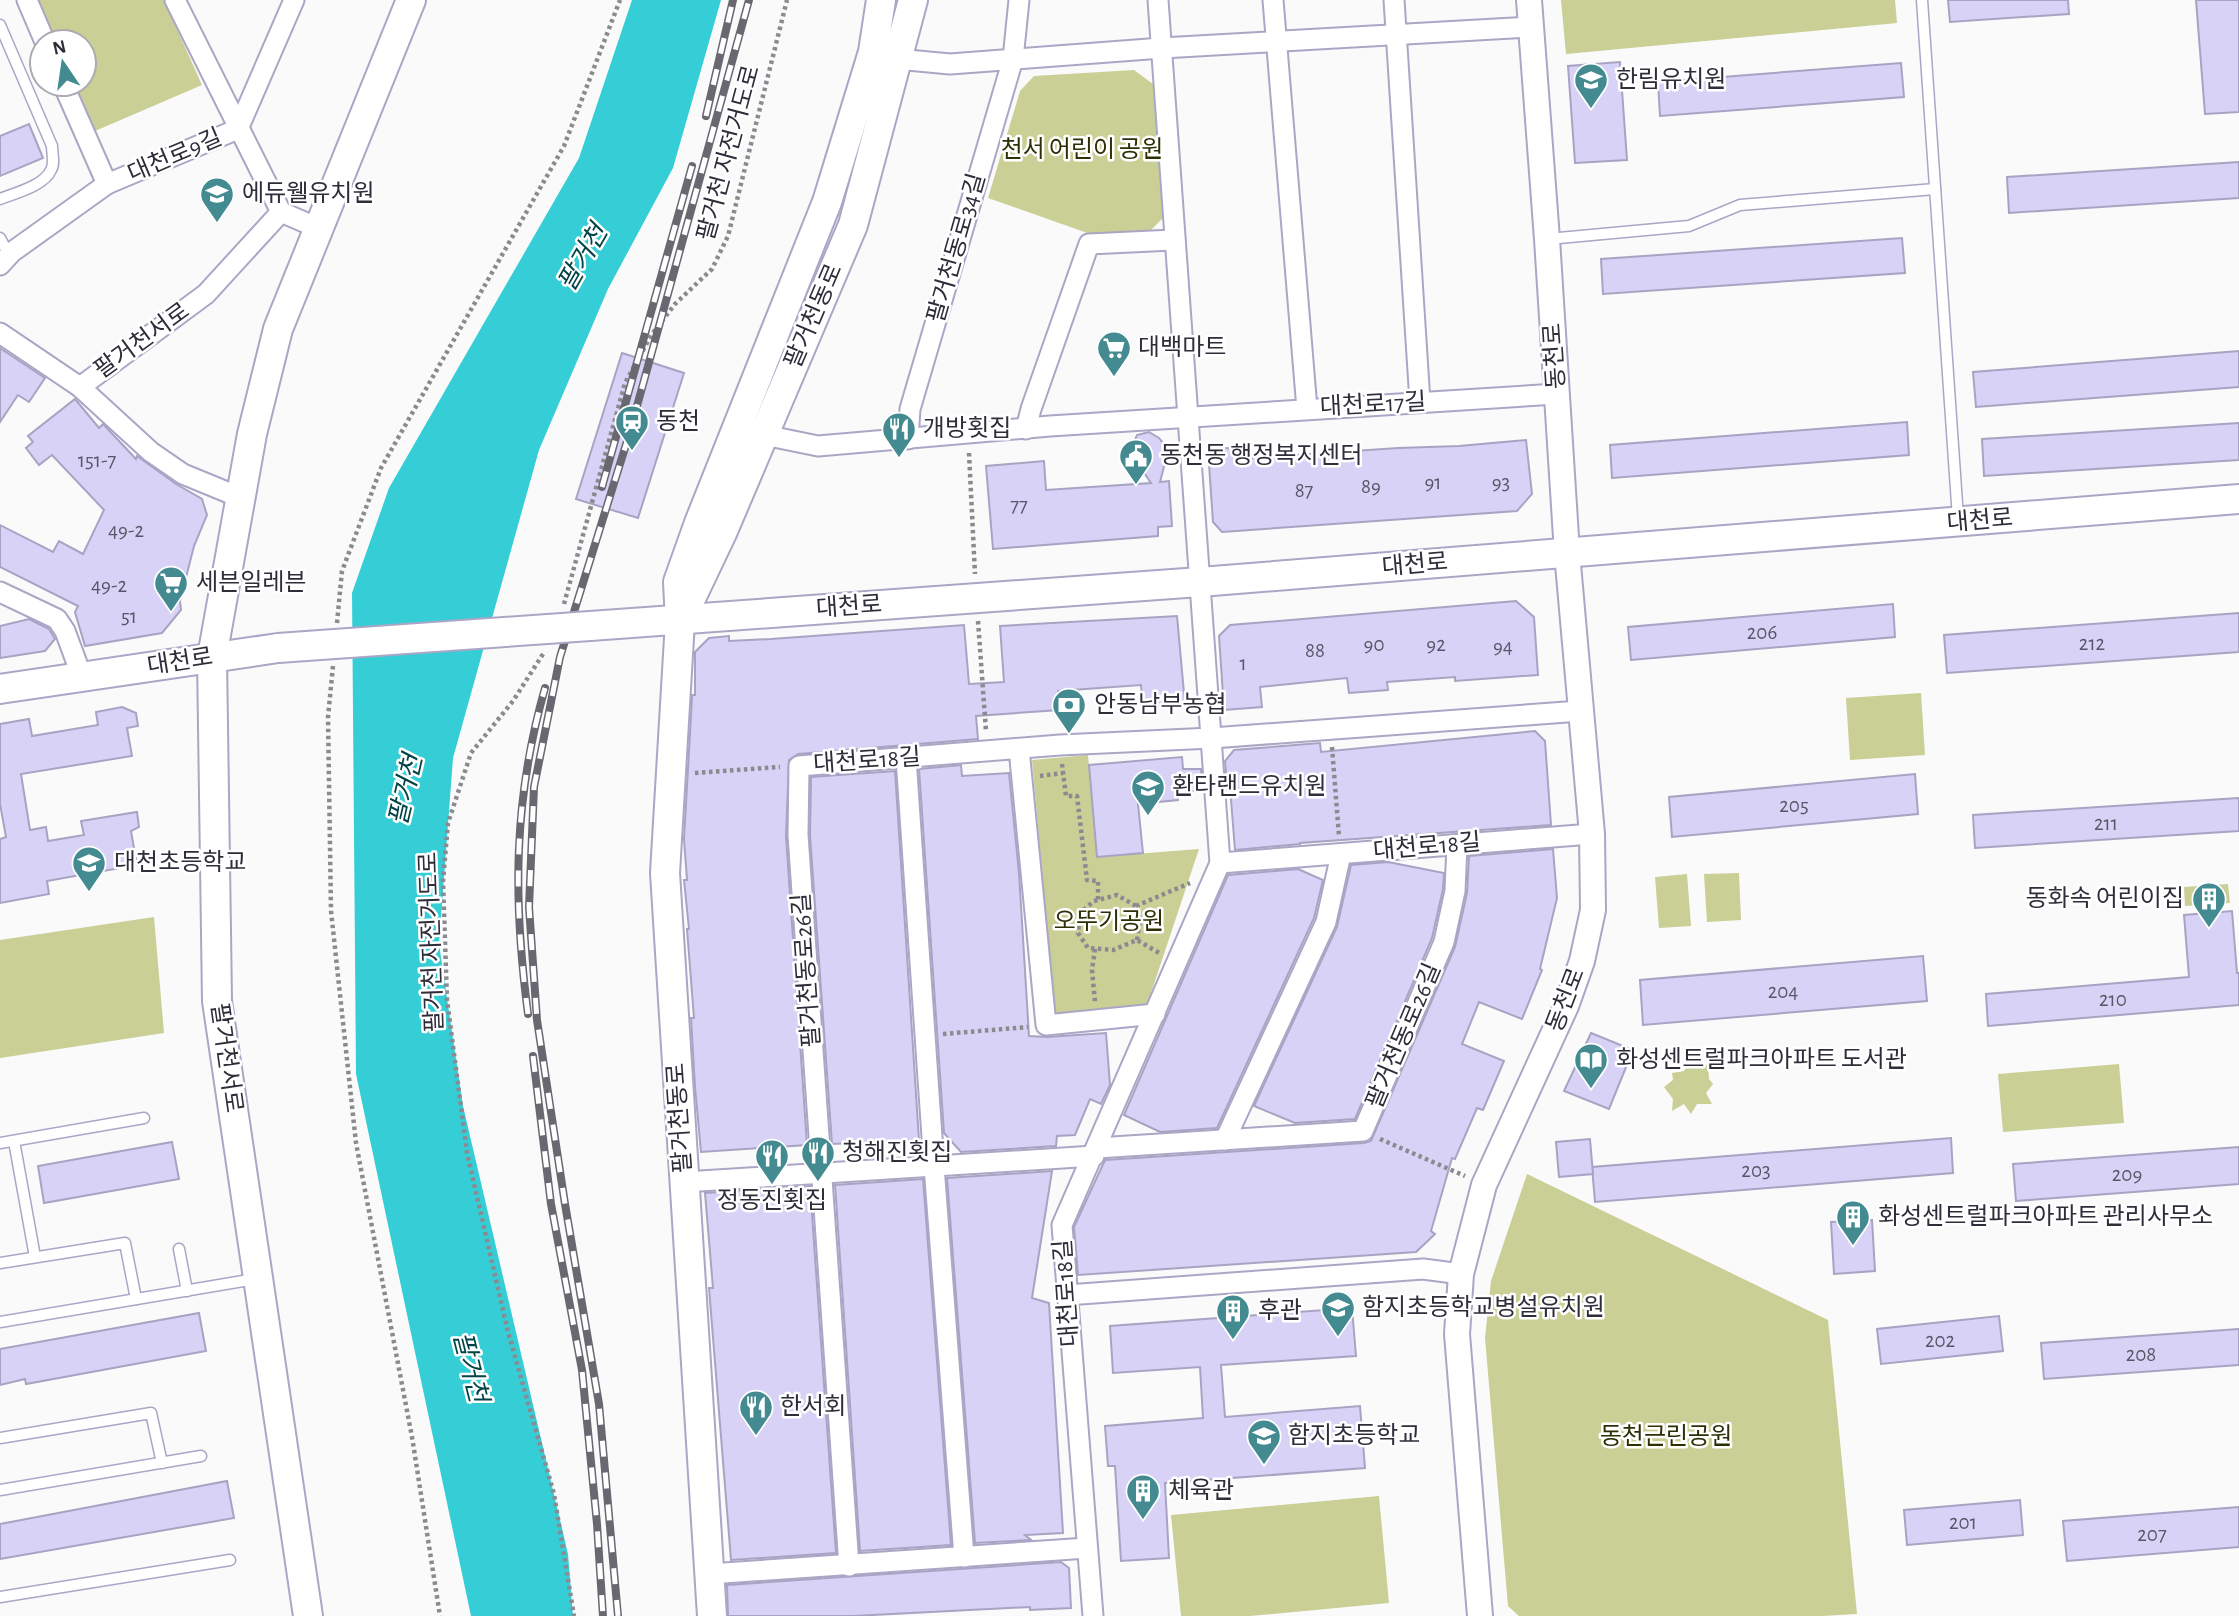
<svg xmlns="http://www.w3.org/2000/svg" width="2239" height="1616" font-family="'Alegreya Sans','Noto Sans KR',sans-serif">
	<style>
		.green { fill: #c9cf95 }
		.water { fill: #35ced6 }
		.building { fill: #d8d3f6; stroke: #a8a3c3; stroke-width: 2 }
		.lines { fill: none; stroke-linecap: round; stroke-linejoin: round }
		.service-casing { stroke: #aba6c6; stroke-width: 13 }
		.minor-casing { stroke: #aba6c6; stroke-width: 23 }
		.tertiary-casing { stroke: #aba6c6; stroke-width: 28 }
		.secondary-casing { stroke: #aba6c6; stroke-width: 32 }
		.path { stroke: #8a8a90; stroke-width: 4.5; stroke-dasharray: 3.5 3.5; stroke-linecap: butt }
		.service { stroke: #fff; stroke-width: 10 }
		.minor { stroke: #fff; stroke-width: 19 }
		.tertiary { stroke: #fff; stroke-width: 24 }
		.secondary { stroke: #fff; stroke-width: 28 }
		.rail-casing { stroke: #696871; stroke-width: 8 }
		.rail { stroke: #fff; stroke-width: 5; stroke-dasharray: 16; stroke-linecap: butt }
		.secondary-bridge-casing { stroke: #aba6c6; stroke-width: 32; stroke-linecap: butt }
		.secondary-bridge { stroke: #fff; stroke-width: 28 }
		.labels { text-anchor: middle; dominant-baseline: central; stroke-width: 5; stroke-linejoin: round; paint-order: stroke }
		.number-label { font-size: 21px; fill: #585668 }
		.poi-label { font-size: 24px; fill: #2e2d39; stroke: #fff; text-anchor: start }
		.park-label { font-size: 24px; fill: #2d3005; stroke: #fff }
		.street-label { font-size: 24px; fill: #2e2d39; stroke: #fff }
		.water-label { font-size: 26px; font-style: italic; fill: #004447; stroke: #fff }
	</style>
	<rect width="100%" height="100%" fill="#fafafa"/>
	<g class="green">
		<polygon points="34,0 164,0 202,85 95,131 73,84 84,84 84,42 53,42"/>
		<polygon points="1561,0 1895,0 1897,23 1566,54"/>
		<polygon points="1134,70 1153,84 1163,218 1150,231 1093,235 988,198 1020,91 1034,76"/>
		<polygon points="1921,693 1925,755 1850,760 1846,698"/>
		<polygon points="1088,755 1097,857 1199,849 1145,1011 1055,1018 1032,760"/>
		<polygon points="1739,873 1741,920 1707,922 1704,874"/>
		<polygon points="1687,874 1691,926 1659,928 1655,877"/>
		<polygon points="2228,884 2230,903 2185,906 2184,887"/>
		<polygon points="154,917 164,1033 0,1058 0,940"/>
		<polygon points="1689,1063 1694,1066 1708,1065 1709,1079 1713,1084 1706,1093 1712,1104 1697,1104 1691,1114 1684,1104 1672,1111 1673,1099 1664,1087 1673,1080 1672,1073 1684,1071"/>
		<polygon points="2119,1064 2124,1123 2003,1132 1998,1074"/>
		<polygon points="1527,1174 1828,1320 1857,1614 1822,1616 1519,1616 1508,1606 1485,1338 1491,1281"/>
		<polygon points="1379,1496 1389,1603 1250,1616 1181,1616 1171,1515"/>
	</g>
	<polygon class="water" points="632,0 721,0 673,168 608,289 539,450 453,758 439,944 463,1106 568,1554 573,1616 471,1616 356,1074 352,593 389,488 579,158"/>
	<g class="building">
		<polygon points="1948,0 2068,0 2069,14 1950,22"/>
		<polygon points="2196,0 2239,0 2239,112 2205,114"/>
		<polygon points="1620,62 1627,160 1575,163 1568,66"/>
		<polygon points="1901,63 1904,97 1660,116 1658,82"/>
		<polygon points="29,124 43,158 0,176 0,136"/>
		<polygon points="2239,162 2239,198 2009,213 2007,177"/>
		<polygon points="1902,238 1905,273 1603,294 1601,259"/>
		<polygon points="0,348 45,378 29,402 18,395 0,422"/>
		<polygon points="2239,351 2239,387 1976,407 1973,372"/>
		<polygon points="622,353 684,373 638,518 576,499"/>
		<polygon points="75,399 99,428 103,424 136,459 137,456 176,484 202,499 207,515 194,546 180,601 181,610 162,633 85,646 75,612 78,606 0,567 0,525 53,552 59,541 83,554 104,510 52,455 39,465 26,448 33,442 28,436"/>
		<polygon points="1907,422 1909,455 1612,478 1610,445"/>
		<polygon points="2239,423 2239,460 1984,476 1982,439"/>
		<polygon points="1149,432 1159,438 1166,447 1167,455 1160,482 1169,481 1172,526 1158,527 1158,536 993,549 986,466 1044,461 1046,490 1151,483 1134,458 1132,447 1137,435"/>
		<polygon points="1526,440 1532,494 1517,511 1222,532 1213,522 1208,450 1250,446 1251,458 1398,448 1459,446"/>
		<polygon points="1516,601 1534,617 1538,675 1455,681 1455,677 1387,682 1388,690 1349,693 1347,678 1260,687 1262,707 1224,710 1219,636 1230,625"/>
		<polygon points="1893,604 1895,637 1631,660 1628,627"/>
		<polygon points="2239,613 2239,652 1947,673 1944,635"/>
		<polygon points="1177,616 1185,704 1143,708 1141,685 1058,691 1059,710 976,716 978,739 798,754 789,760 786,836 807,1145 701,1152 695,1087 691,1018 694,1018 687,929 689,929 684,880 687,880 684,839 692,698 692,695 695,695 695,652 709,638 729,636 729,641 771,639 964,625 969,684 1004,682 1000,626"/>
		<polygon points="29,619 49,629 55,639 45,651 0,658 0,626"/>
		<polygon points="122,707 136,713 138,726 127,728 132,756 21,774 30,830 46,827 48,841 84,835 81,821 137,812 139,827 131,831 137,865 47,881 49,894 0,903 0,839 6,837 0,804 0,724 29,719 32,736 98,725 96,712"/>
		<polygon points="1535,731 1545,741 1551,825 1300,843 1300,844 1235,850 1230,787 1227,787 1225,761 1234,750 1320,743 1321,752"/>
		<polygon points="1182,757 1183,769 1201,769 1202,790 1177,793 1178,800 1138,804 1143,853 1097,857 1089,765"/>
		<polygon points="961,765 962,776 1009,773 1019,873 1029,1036 1047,1037 1106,1033 1110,1085 1101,1104 1090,1099 1075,1135 1057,1136 1056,1146 961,1152 944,1133 919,769"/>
		<polygon points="895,771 919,1140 832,1144 810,835 811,777"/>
		<polygon points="1915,774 1918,814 1672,837 1669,797"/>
		<polygon points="2239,798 2239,831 1975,848 1973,815"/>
		<polygon points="1553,849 1557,898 1540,969 1542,970 1522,1019 1479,1002 1462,1044 1504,1061 1483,1110 1477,1108 1455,1159 1452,1158 1431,1231 1435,1234 1416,1252 1078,1275 1074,1227 1105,1160 1364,1143 1371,1141 1455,947 1467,893 1469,856"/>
		<polygon points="1388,862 1444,873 1443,889 1432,938 1355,1119 1295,1123 1254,1106 1337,927 1351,865"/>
		<polygon points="1298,869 1323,880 1314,918 1217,1128 1160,1132 1124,1115 1228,875"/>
		<polygon points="2232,911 2237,973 2239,973 2239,1005 1988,1026 1986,994 2189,977 2184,915"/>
		<polygon points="1923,956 1927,1001 1643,1025 1640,980"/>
		<polygon points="1591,1033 1633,1050 1609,1109 1564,1091"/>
		<polygon points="1951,1138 1953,1173 1595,1202 1592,1167"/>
		<polygon points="1590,1139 1593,1174 1559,1177 1556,1142"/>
		<polygon points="172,1142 179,1179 44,1203 38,1166"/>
		<polygon points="2239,1147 2239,1184 2016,1201 2013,1164"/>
		<polygon points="1052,1171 1032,1298 1049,1303 1063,1533 1025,1535 1031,1540 975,1543 947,1178"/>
		<polygon points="923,1179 951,1545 860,1551 835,1185"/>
		<polygon points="810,1186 836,1553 731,1560 709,1288 713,1288 705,1193"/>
		<polygon points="1872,1220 1875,1271 1834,1274 1831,1222"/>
		<polygon points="1352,1308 1356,1356 1221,1365 1225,1417 1360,1406 1365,1468 1165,1483 1169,1558 1121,1561 1115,1466 1108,1466 1105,1426 1203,1418 1200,1367 1113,1373 1110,1326"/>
		<polygon points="199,1313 206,1351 26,1384 25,1379 0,1385 0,1349"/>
		<polygon points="1999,1316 2003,1351 1881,1364 1877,1329"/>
		<polygon points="2239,1329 2239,1365 2044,1379 2041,1343"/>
		<polygon points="227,1481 234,1518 0,1559 0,1524"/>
		<polygon points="2020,1500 2023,1535 1907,1545 1904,1510"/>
		<polygon points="2239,1507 2239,1547 2067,1561 2063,1521"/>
		<polygon points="1061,1562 1069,1568 1071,1608 1030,1610 1030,1607 853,1616 728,1616 727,1585"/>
	</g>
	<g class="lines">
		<g class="service-casing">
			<g id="service">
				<polyline points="1922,0 1958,518"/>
				<path d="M0,25L52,146C52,153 55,164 51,170C44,186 15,193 0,199"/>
				<polyline points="0,238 9,255"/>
				<polyline points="1548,239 1689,226 1740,205 1935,189"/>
				<polyline points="14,1141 35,1257"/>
				<polyline points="0,1143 144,1118"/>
				<polyline points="179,1249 187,1291"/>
				<polyline points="0,1263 125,1243 136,1299"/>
				<polyline points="0,1322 255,1279"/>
				<polyline points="0,1438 151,1413 162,1463"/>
				<polyline points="0,1490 201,1456"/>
				<polyline points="0,1597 230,1560"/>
			</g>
		</g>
		<g class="minor-casing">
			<g id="minor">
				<polyline points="27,0 45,42"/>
				<polyline points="175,0 281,212"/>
				<polyline points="1273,0 1307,409"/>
				<polyline points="1394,0 1420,402"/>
				<polyline points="897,59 950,64 1162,48 1531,27"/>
				<polyline points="63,84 107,184"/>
				<polyline points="281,212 318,228"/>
				<polyline points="0,265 12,252 107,184 238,129 294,0"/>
				<polyline points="0,333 80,387 151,452 183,474 239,497"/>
				<polyline points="80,387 206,294 281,212"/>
				<polyline points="1026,429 1031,409 1089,244 1173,240"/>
				<polyline points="764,435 818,446 1050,426 1557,394"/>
				<polyline points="908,439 910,409 1013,59 1019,0"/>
				<polyline points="0,592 57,619 65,631 82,677"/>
				<polyline points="1019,749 1046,1025 1155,1014"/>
				<polyline points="906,758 934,1166 964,1557"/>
				<polyline points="1220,863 1592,834"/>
				<polyline points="1225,1140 1326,922 1341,854"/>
				<polyline points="1097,1148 1363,1131 1444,942 1455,891 1457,845"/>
				<polyline points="684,1182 1094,1156"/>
				<polyline points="1067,1295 1423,1269 1461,1274"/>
				<polyline points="849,1566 798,835 799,766 1060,745 1212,738 1580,711"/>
				<polyline points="709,1574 1087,1548"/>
				<polyline points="1093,1616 1062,1225 1220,863 1158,0"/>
			</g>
		</g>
		<g class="tertiary-casing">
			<polyline id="tertiary" points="1480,1616 1457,1334 1461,1274 1484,1185 1566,1006 1582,961 1593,910 1592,834 1567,553 1547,239 1529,0"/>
		</g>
		<g class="secondary-casing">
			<g id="secondary">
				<polyline points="683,615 722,533 853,225 913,0"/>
				<polyline points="590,626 1200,582 2239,499"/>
				<polyline points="0,689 278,648"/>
				<polyline points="308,1616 217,1001 212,657 252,434 278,329 411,0"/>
				<polyline points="712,1616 665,873 680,621 678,582 699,523 827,202 873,52 881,0"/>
			</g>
		</g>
		<g class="path">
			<polyline points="969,453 975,574"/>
			<polyline points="564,604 625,383 652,334 675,304 712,269 728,236 787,0"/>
			<polyline points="978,621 986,731"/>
			<polyline points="337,623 342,571 381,468 564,146 620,0"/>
			<polyline points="543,654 513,701 471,753 448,823 443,881 447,1000 467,1153 508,1332 554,1494 574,1616"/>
			<polyline points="333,666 328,717 331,911 356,1143 412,1437 440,1616"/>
			<polyline points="1332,747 1339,836"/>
			<polyline points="1062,764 1066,796 1077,796 1087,880 1098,881 1098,900"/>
			<polyline points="695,773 780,767"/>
			<polyline points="1040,776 1063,773"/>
			<polyline points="1136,906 1190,883"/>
			<polyline points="1137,940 1140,920 1136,906 1117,895 1094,901 1080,913 1078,933 1088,948 1113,950 1137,940 1161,954"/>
			<polyline points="1095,949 1092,970 1095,1002"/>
			<polyline points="943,1034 1028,1027"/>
			<polyline points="1380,1139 1465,1176"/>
		</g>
		<use href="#service" class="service"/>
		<use href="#minor" class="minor"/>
		<use href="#tertiary" class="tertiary"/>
		<use href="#secondary" class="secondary"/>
		<g class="rail-casing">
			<g id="rail">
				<polyline points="706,116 733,0"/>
				<polyline points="602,487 692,166"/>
				<path d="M528,1014C513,900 513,801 545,688"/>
				<polyline points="533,1056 551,1204 582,1370 597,1524 603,1616"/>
				<polyline points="618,1616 599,1404 565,1204 537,1020 529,907 534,787 560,657 629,435 749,0"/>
			</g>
		</g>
		<use href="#rail" class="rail"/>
		<g class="secondary-bridge-casing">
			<polyline id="secondary-bridge" points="278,648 590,626"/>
		</g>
		<use href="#secondary-bridge" class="secondary-bridge"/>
	</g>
	<defs>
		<g id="school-pin" transform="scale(1.75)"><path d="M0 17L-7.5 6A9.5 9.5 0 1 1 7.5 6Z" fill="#438b90" stroke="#fff"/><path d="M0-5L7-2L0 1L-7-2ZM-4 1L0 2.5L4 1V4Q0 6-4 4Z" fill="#fff"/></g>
		<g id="supermarket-pin" transform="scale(1.75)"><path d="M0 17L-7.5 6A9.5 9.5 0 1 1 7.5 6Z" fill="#438b90" stroke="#fff"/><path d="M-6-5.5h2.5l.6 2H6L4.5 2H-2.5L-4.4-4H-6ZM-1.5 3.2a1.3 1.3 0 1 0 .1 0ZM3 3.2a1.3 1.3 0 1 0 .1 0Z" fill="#fff"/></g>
		<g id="station-pin" transform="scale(1.75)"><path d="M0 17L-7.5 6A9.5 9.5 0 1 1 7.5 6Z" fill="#438b90" stroke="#fff"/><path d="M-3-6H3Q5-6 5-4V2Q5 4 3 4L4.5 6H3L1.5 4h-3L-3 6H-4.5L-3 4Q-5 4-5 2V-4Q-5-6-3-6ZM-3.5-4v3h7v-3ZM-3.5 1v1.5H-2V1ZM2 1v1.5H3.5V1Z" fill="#fff"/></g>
		<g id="restaurant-pin" transform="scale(1.75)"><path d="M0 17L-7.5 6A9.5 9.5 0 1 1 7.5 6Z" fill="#438b90" stroke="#fff"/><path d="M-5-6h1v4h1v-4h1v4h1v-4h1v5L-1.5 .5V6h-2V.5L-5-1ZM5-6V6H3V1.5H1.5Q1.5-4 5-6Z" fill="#fff"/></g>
		<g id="civic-pin" transform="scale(1.75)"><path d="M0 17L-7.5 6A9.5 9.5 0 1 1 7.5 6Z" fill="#438b90" stroke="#fff"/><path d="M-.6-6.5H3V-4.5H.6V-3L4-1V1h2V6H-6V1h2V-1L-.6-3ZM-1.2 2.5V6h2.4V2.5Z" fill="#fff"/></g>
		<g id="bank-pin" transform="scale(1.75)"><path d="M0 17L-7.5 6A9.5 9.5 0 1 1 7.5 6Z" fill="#438b90" stroke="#fff"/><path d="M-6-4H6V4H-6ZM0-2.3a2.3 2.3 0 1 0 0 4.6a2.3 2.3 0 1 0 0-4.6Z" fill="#fff"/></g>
		<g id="building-pin" transform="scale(1.75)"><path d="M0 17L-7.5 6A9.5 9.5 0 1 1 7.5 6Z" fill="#438b90" stroke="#fff"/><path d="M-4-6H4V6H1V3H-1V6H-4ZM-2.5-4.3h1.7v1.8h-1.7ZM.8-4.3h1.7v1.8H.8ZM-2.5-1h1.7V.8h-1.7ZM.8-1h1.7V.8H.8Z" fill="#fff"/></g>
		<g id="library-pin" transform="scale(1.75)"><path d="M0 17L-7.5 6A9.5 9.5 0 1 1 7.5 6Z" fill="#438b90" stroke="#fff"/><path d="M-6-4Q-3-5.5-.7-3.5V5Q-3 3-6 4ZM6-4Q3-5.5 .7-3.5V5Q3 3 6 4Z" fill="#fff"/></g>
	</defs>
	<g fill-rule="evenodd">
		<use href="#school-pin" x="1591" y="80"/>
		<use href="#school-pin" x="217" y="194"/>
		<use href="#supermarket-pin" x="1114" y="348"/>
		<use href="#station-pin" x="632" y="422"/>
		<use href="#restaurant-pin" x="899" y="429"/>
		<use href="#civic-pin" x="1136" y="456"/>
		<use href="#supermarket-pin" x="171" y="583"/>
		<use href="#bank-pin" x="1069" y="705"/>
		<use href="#school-pin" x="1148" y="787"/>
		<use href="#school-pin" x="89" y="863"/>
		<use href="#building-pin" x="2209" y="899"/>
		<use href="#library-pin" x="1591" y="1060"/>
		<use href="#restaurant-pin" x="818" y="1153"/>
		<use href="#restaurant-pin" x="772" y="1156"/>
		<use href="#building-pin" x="1853" y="1217"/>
		<use href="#school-pin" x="1338" y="1308"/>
		<use href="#building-pin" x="1233" y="1311"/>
		<use href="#restaurant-pin" x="756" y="1407"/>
		<use href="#school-pin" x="1264" y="1436"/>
		<use href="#building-pin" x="1143" y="1491"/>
	</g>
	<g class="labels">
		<g class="number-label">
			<text x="97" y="460">151-7</text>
			<text x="1433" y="482">91</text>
			<text x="1501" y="482">93</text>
			<text x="1371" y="486">89</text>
			<text x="1304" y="490">87</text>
			<text x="1019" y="505">77</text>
			<text x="126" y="530">49-2</text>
			<text x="109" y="585">49-2</text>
			<text x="129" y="616">51</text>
			<text x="1762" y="632">206</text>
			<text x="2092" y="643">212</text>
			<text x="1374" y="644">90</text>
			<text x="1436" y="644">92</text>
			<text x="1503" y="646">94</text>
			<text x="1315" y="650">88</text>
			<text x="1243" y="663">1</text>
			<text x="1794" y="805">205</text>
			<text x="2106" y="823">211</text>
			<text x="1783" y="991">204</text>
			<text x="2113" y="999">210</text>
			<text x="1756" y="1170">203</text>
			<text x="2127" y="1174">209</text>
			<text x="1940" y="1340">202</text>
			<text x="2141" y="1354">208</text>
			<text x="1963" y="1522">201</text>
			<text x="2152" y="1534">207</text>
		</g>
		<g class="poi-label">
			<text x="1616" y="80">한림유치원</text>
			<text x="242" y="194">에듀웰유치원</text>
			<text x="1138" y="348">대백마트</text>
			<text x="656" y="422">동천</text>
			<text x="923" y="429">개방횟집</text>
			<text x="1160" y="456">동천동 행정복지센터</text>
			<text x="196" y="583">세븐일레븐</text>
			<text x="1094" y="705">안동남부농협</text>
			<text x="1172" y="787">환타랜드유치원</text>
			<text x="114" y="863">대천초등학교</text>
			<text x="2184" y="899" text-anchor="end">동화속 어린이집</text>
			<text x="1616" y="1060">화성센트럴파크아파트 도서관</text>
			<text x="842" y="1153">청해진횟집</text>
			<text x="772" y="1201" text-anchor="middle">정동진횟집</text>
			<text x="1878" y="1217">화성센트럴파크아파트 관리사무소</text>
			<text x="1362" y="1308">함지초등학교병설유치원</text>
			<text x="1258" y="1311">후관</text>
			<text x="780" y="1407">한서회</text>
			<text x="1288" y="1436">함지초등학교</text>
			<text x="1168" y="1491">체육관</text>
		</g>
		<g class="park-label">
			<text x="1082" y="150">천서 어린이 공원</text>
			<text x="1109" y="922">오뚜기공원</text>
			<text x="1666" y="1437">동천근린공원</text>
		</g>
		<g class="street-label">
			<text transform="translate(729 153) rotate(-75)">팔거천 자전거도로</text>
			<text transform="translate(175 156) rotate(-23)">대천로9길</text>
			<text transform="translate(957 248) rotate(-74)">팔거천동로34길</text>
			<text transform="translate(814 316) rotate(-67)">팔거천동로</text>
			<text transform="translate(142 341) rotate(-36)">팔거천서로</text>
			<text transform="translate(1555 356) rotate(-94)">동천로</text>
			<text transform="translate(1373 405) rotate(-3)">대천로17길</text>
			<text transform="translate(1980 521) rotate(-5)">대천로</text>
			<text transform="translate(1415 565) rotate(-5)">대천로</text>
			<text transform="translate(849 607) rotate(-4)">대천로</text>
			<text transform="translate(180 662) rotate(-9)">대천로</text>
			<text transform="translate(867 761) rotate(-4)">대천로18길</text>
			<text transform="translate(1427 847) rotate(-5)">대천로18길</text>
			<text transform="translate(432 942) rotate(-92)">팔거천 자전거도로</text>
			<text transform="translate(807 970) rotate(-94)">팔거천동로26길</text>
			<text transform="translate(1566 1000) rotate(-69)">동천로</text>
			<text transform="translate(1404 1036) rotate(-67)">팔거천동로26길</text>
			<text transform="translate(226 1058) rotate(82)">팔거천서로</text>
			<text transform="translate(680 1118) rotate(-94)">팔거천동로</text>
			<text transform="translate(1067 1293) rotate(-94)">대천로18길</text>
		</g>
		<g class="water-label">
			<text transform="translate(583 258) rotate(-60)">팔거천</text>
			<text transform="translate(406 790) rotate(-77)">팔거천</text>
			<text transform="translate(470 1367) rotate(76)">팔거천</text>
		</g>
	</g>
	<g transform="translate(63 63) rotate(347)"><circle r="33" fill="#ffffff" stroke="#ababb0" stroke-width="2"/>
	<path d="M0-5L12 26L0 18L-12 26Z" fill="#438b90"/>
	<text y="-10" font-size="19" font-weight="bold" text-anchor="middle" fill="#2e2d39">N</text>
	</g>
</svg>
